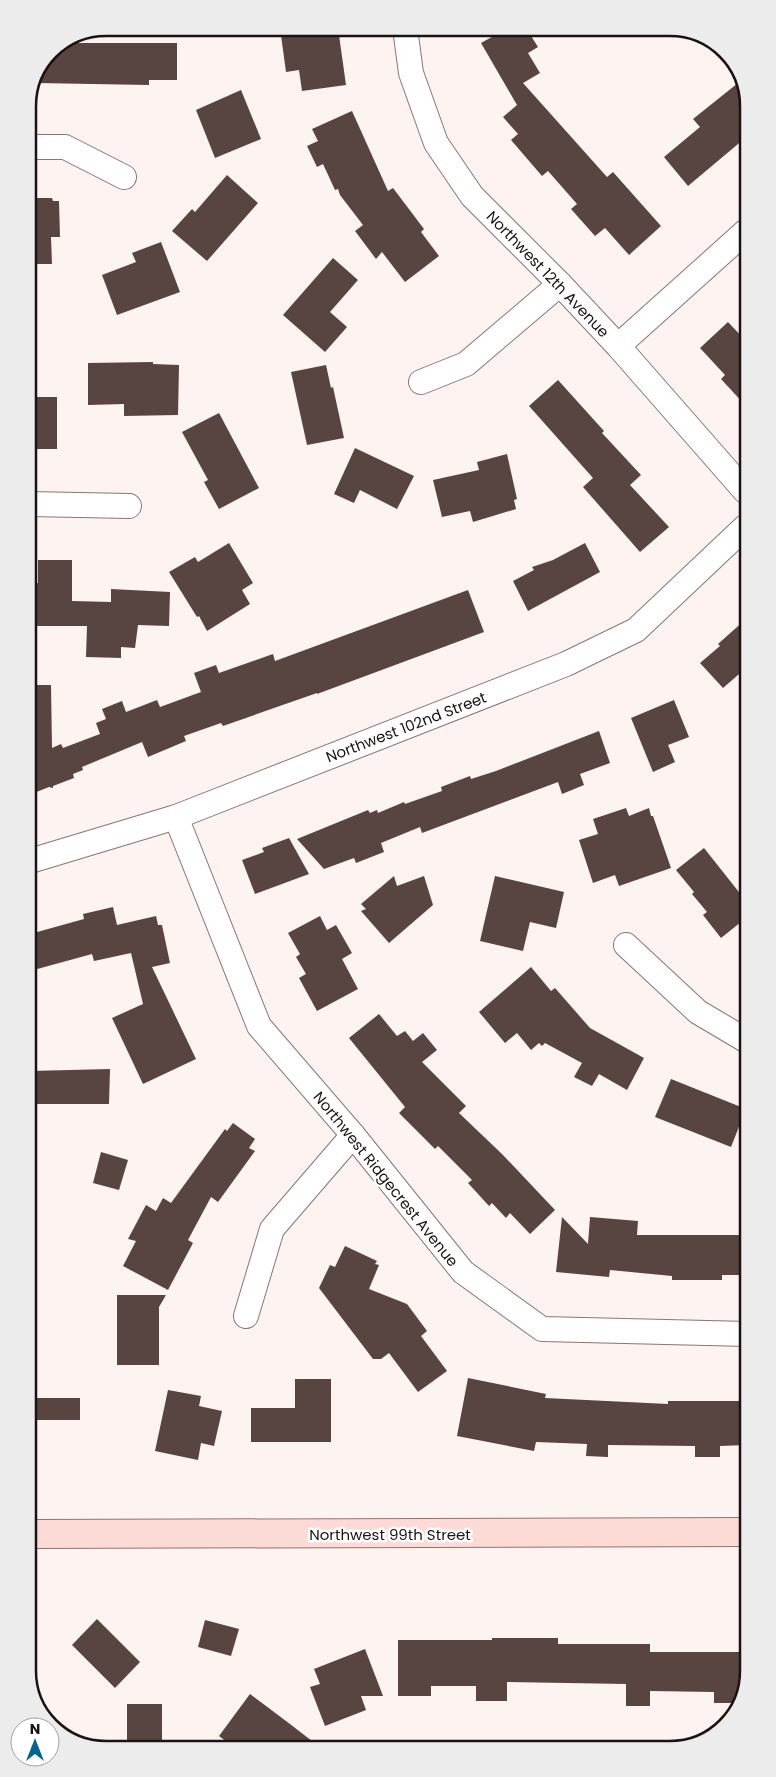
<svg xmlns="http://www.w3.org/2000/svg" width="776" height="1777" font-family="Poppins,sans-serif">
	<style>
		.building { fill: #584440 }
		.lines { fill: none; stroke-linecap: round; stroke-linejoin: round }
		.street-casing { stroke: #8c7571; stroke-width: 26 }
		.secondary-casing { stroke: #8c7571; stroke-width: 30 }
		.street { stroke: #fff; stroke-width: 24 }
		.secondary { stroke: #fcdbd6; stroke-width: 28 }
		.labels { text-anchor: middle; dominant-baseline: central; stroke-width: 5; stroke-linejoin: round; paint-order: stroke }
		.street-label { font-size: 15px; fill: #1b1211; stroke: #fff }
		.rim { fill: none; stroke: #1b1211; stroke-width: 2.5 }
	</style>
	<rect width="100%" height="100%" fill="#fdf3f1"/>
	<g class="building">
		<polygon points="280,28 338,28 346,85 302,91 299,70 286,72"/>
		<polygon points="508,28 526,28 538,47 528,53 540,73 523,83 607,177 613,172 661,226 629,255 605,228 595,236 571,209 577,204 548,171 542,176 511,140 518,134 503,117 517,105 481,43"/>
		<polygon points="68,43 177,43 177,80 149,80 149,85 36,83 51,50"/>
		<polygon points="743,79 744,81 744,139 688,186 664,157 700,127 693,119"/>
		<polygon points="241,90 261,139 215,158 196,110"/>
		<polygon points="352,111 388,191 393,188 424,229 421,232 439,256 405,282 382,252 376,259 355,231 363,225 340,195 338,189 335,190 323,164 317,167 307,146 318,141 312,129"/>
		<polygon points="227,175 258,203 207,261 172,231 192,209 195,212"/>
		<polygon points="28,198 52,198 53,201 59,201 60,237 51,237 52,264 28,264"/>
		<polygon points="161,242 180,292 117,315 102,275 136,262 132,253"/>
		<polygon points="333,258 358,280 330,312 347,327 325,352 283,315"/>
		<polygon points="728,322 745,340 745,405 721,379 725,375 700,348"/>
		<polygon points="153,362 153,364 179,365 178,415 124,416 124,404 88,405 88,363"/>
		<polygon points="326,365 331,388 333,387 344,438 307,445 291,372"/>
		<polygon points="558,380 604,431 602,433 641,475 630,485 669,527 640,552 583,487 593,478 529,406"/>
		<polygon points="28,397 57,397 57,449 29,449"/>
		<polygon points="219,413 259,488 219,509 204,482 208,480 182,432"/>
		<polygon points="355,448 414,476 397,509 360,490 354,503 334,494"/>
		<polygon points="507,454 517,499 514,500 516,509 473,522 470,511 442,517 433,480 479,470 477,462"/>
		<polygon points="229,543 253,583 242,590 250,604 207,631 199,616 197,617 169,572 195,557 198,562"/>
		<polygon points="585,543 600,572 528,611 513,581 534,570 532,567 553,560"/>
		<polygon points="38,560 72,560 72,601 111,602 111,589 170,592 169,626 138,625 135,648 121,647 121,658 86,657 87,626 29,626 29,583 38,583"/>
		<polygon points="468,590 484,632 317,694 317,693 223,726 221,723 184,736 186,741 148,757 142,742 82,767 83,770 73,774 74,778 53,786 53,788 49,787 29,795 29,756 37,753 29,731 29,685 51,685 52,748 61,744 63,748 100,734 96,723 106,719 102,709 122,701 126,712 157,700 160,707 201,692 194,673 216,665 219,673 273,654 275,661"/>
		<polygon points="746,619 746,668 723,688 700,663 720,646 718,644"/>
		<polygon points="674,700 689,737 668,745 675,762 653,772 631,718"/>
		<polygon points="599,731 610,763 580,774 584,785 562,794 558,782 422,833 420,827 381,843 384,852 356,863 354,858 324,869 297,839 368,810 370,813 377,810 378,813 404,802 405,804 442,791 441,787 470,776 471,779 496,771"/>
		<polygon points="626,808 629,816 649,808 651,816 653,816 671,868 619,886 615,875 593,883 579,840 598,834 593,819"/>
		<polygon points="289,838 309,874 255,894 242,860 264,852 262,848"/>
		<polygon points="704,848 746,901 746,918 721,938 703,915 707,912 692,894 694,892 676,870"/>
		<polygon points="394,876 397,886 424,876 433,905 389,943 361,911 366,909 361,904"/>
		<polygon points="495,876 564,892 556,928 530,922 523,951 480,941"/>
		<polygon points="113,907 117,925 156,916 158,925 162,925 170,963 152,967 196,1059 143,1084 112,1018 143,1004 131,953 94,961 92,954 30,971 30,934 84,919 83,914"/>
		<polygon points="320,916 327,930 336,925 352,953 342,959 358,989 317,1011 299,978 306,974 296,957 300,954 288,933"/>
		<polygon points="531,967 551,991 555,988 590,1028 644,1058 627,1090 599,1074 592,1086 574,1077 582,1063 545,1043 542,1046 539,1043 531,1050 517,1033 505,1043 479,1012"/>
		<polygon points="379,1014 397,1036 405,1031 413,1041 423,1033 437,1050 422,1062 466,1106 459,1113 502,1154 555,1210 530,1234 510,1213 506,1218 492,1203 489,1206 468,1183 472,1180 438,1146 435,1149 399,1113 405,1107 349,1038"/>
		<polygon points="110,1069 109,1104 30,1104 30,1071"/>
		<polygon points="671,1079 746,1109 731,1147 655,1117"/>
		<polygon points="233,1123 255,1139 249,1148 255,1151 218,1202 211,1197 188,1240 193,1243 168,1290 123,1266 136,1241 128,1239 146,1205 156,1211 163,1198 171,1203 225,1129 227,1131"/>
		<polygon points="101,1152 128,1160 119,1190 93,1183"/>
		<polygon points="562,1217 588,1244 590,1217 638,1221 637,1235 747,1235 747,1275 722,1275 722,1280 672,1280 672,1276 610,1270 609,1277 556,1272"/>
		<polygon points="345,1246 377,1261 375,1264 379,1265 369,1289 407,1304 427,1331 421,1336 447,1371 418,1392 389,1353 381,1359 373,1359 319,1288 330,1265 335,1267"/>
		<polygon points="117,1295 166,1295 159,1307 159,1365 117,1365"/>
		<polygon points="468,1378 546,1394 545,1398 668,1404 668,1401 746,1401 746,1445 720,1446 720,1457 695,1457 695,1446 608,1445 608,1457 586,1456 587,1444 536,1442 534,1451 457,1436"/>
		<polygon points="295,1379 331,1379 331,1442 251,1442 251,1408 295,1408"/>
		<polygon points="168,1390 201,1396 199,1406 222,1411 214,1446 201,1443 198,1460 155,1451"/>
		<rect x="31" y="1398" width="49" height="22"/>
		<polygon points="97,1619 140,1662 115,1688 72,1645"/>
		<polygon points="205,1620 239,1629 231,1656 198,1647"/>
		<polygon points="492,1638 558,1638 558,1644 650,1644 650,1652 740,1652 740,1699 738,1703 714,1703 714,1692 650,1691 650,1706 626,1706 626,1684 507,1682 507,1701 476,1701 476,1686 431,1686 431,1696 398,1696 398,1640 492,1640"/>
		<polygon points="365,1649 383,1696 361,1696 366,1710 325,1726 310,1687 320,1684 314,1669"/>
		<polygon points="250,1694 290,1724 321,1748 235,1748 219,1736"/>
		<rect x="127" y="1704" width="35" height="40"/>
	</g>
	<g class="lines">
		<g class="street-casing">
			<g id="street">
				<polyline points="405,28 411,73 436,143 472,196 560,284 618,346 745,491"/>
				<polyline points="28,147 65,147 124,177"/>
				<polyline points="618,346 745,232"/>
				<polyline points="421,382 466,364 560,284"/>
				<polyline points="29,504 129,506"/>
				<polyline points="176,817 259,1026 353,1135 463,1272 542,1329 748,1334"/>
				<polyline points="30,861 176,817 566,664 636,630 745,527"/>
				<polyline points="626,945 698,1012 747,1041"/>
				<polyline points="246,1316 272,1229 353,1135"/>
			</g>
		</g>
		<g class="secondary-casing">
			<polyline id="secondary" points="31,1534 748,1532"/>
		</g>
		<use href="#street" class="street"/>
		<use href="#secondary" class="secondary"/>
	</g>
	<g class="labels">
		<g class="street-label">
			<text transform="translate(548 274) rotate(46)">Northwest 12th Avenue</text>
			<text transform="translate(406 727) rotate(-21)">Northwest 102nd Street</text>
			<text transform="translate(386 1179) rotate(51)">Northwest Ridgecrest Avenue</text>
			<text x="390" y="1534">Northwest 99th Street</text>
		</g>
	</g>
	<path d="M0 0H776V1777H0ZM106 36H670A70 70 0 0 1 740 106V1671A70 70 0 0 1 670 1741H106A70 70 0 0 1 36 1671V106A70 70 0 0 1 106 36Z" fill="#edecec" fill-rule="evenodd"/>
	<path class="rim" d="M106 36H670A70 70 0 0 1 740 106V1671A70 70 0 0 1 670 1741H106A70 70 0 0 1 36 1671V106A70 70 0 0 1 106 36Z"/>
	<g transform="translate(35 1742)"><circle r="24" fill="#ffffff" stroke="#a4a0a0"/>
	<path d="M0-4L9 19L0 12L-9 19Z" fill="#036493"/>
	<text y="-8" font-size="14" font-weight="bold" text-anchor="middle" fill="#1b1211">N</text>
	</g>
</svg>
